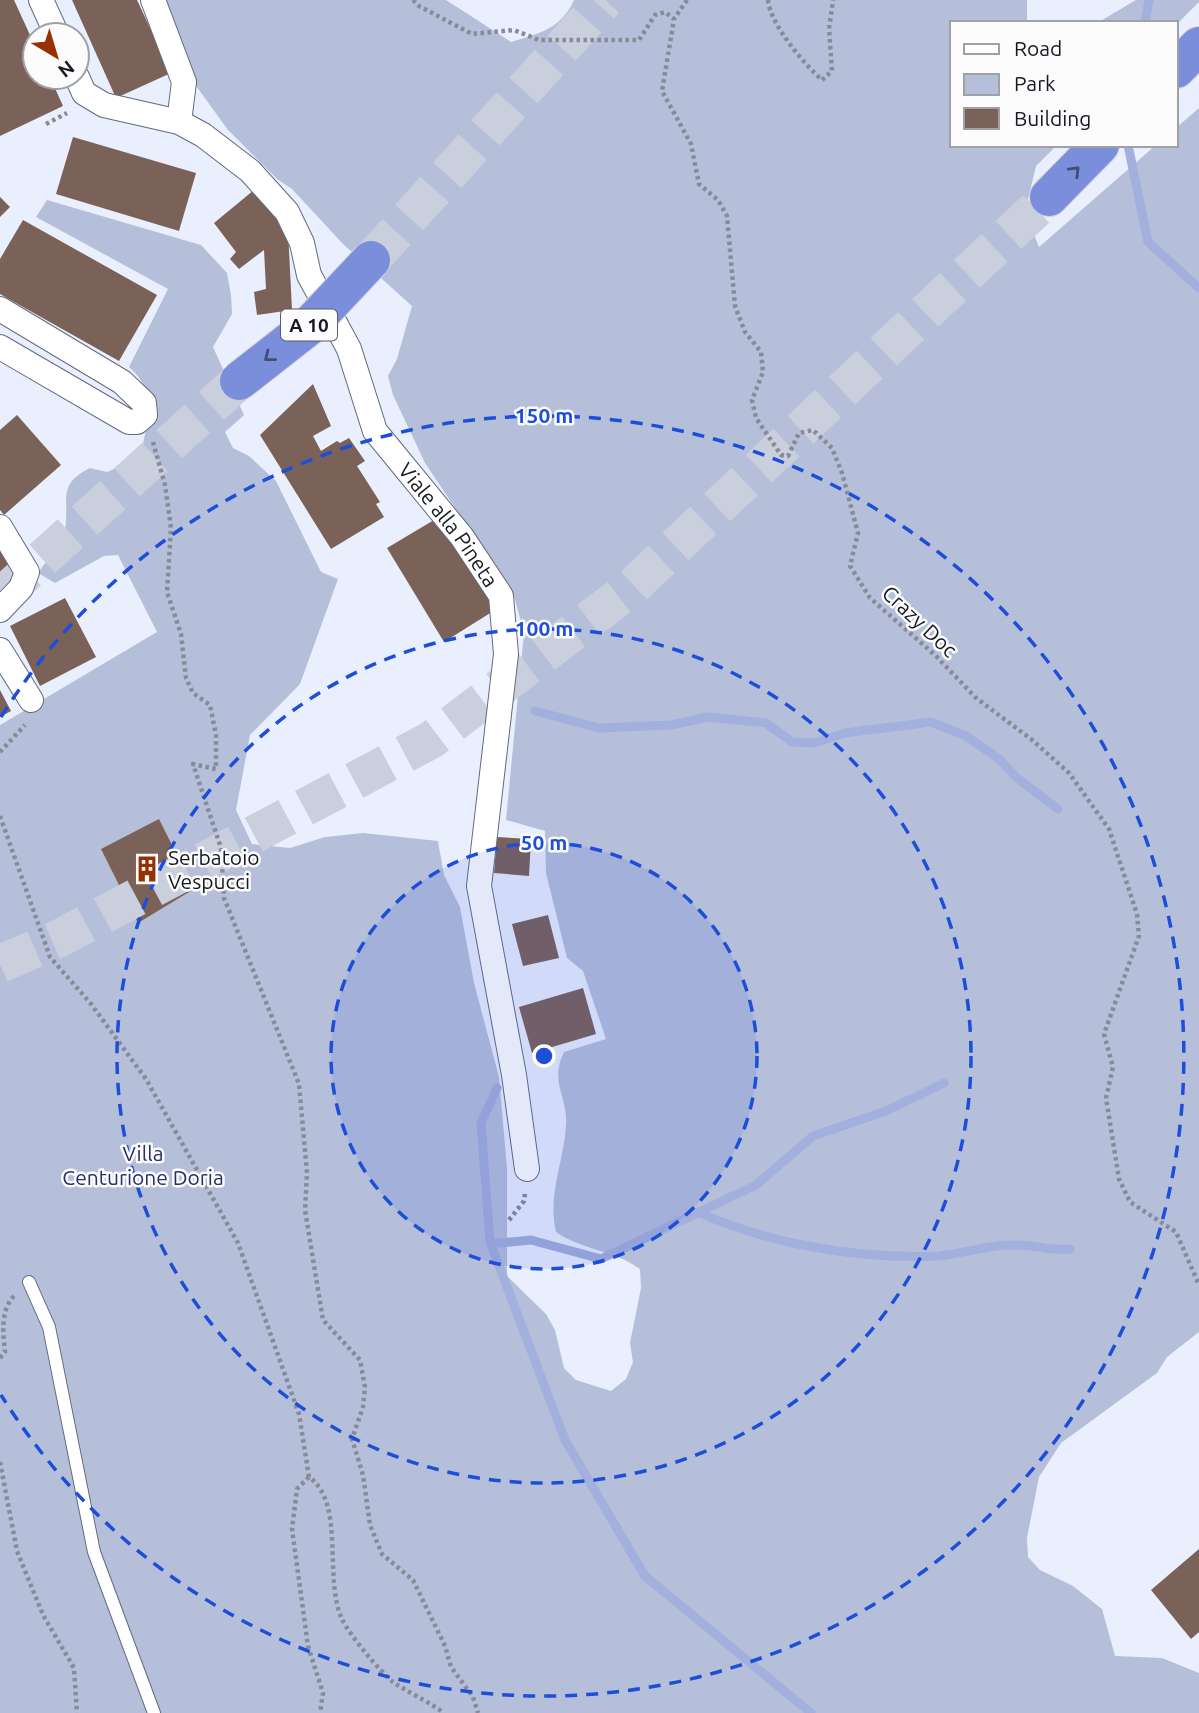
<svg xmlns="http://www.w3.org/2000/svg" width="1199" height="1713" font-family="Ubuntu,sans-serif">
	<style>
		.green { fill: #b6bfda }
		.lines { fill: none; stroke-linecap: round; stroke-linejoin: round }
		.stream { stroke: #a3afdc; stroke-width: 9 }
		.building { fill: #7b6259 }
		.motorway-tunnel { stroke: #cacfdd; stroke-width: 38; stroke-dasharray: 38 19; stroke-linecap: butt }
		.service-casing { stroke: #63697e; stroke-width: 14 }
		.minor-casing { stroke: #63697e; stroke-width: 26 }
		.motorway-casing { stroke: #d0d1d3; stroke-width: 40 }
		.path { stroke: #878b97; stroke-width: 4.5; stroke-dasharray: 3.5 3.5; stroke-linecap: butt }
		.service { stroke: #fff; stroke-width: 12 }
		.minor { stroke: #fff; stroke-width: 24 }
		.motorway { stroke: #7b8edb; stroke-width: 38 }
		.motorway-bridge-casing { stroke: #d0d1d3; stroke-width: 40; stroke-linecap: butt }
		.motorway-bridge { stroke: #7b8edb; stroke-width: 38 }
		.oneway { stroke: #434e75 }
		.ring { fill: none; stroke: #1d4ed8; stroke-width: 3.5; stroke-dasharray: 12 9 }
		.labels { text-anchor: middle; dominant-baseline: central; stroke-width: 5; stroke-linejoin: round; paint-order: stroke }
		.shield { fill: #fcfcfc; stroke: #5b5d63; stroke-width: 2 }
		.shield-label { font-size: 19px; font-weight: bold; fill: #161921 }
		.street-label { font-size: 21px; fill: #161921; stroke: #fcfcfc }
		.poi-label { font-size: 21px; fill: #161921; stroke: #fcfcfc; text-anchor: start }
		.park-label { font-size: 21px; fill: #262f66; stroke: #fcfcfc }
		.centre { fill: #1d4ed8; stroke: #fcfcfc; stroke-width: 3.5 }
		.ring-label { font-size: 21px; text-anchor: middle; font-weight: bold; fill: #1d4ed8; stroke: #fcfcfc; stroke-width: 5; stroke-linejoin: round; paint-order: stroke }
	</style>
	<rect width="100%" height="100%" fill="#eaeffe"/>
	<g class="green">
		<path d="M159,0H446L511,42C539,34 562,28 574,0H1027V23H952V145H1057L1036,166L1025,212L1039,247L1156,145H1176V128L1199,108V1332L1167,1357L1157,1373L1061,1443L1039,1477L1027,1538L1028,1557L1040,1570L1073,1586L1102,1609L1115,1656L1162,1658L1199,1673V1713H0V725L157,632L118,555L104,556L55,583L38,573C46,561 62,544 65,530C70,499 56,485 90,468L107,472L141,457C146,420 160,394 129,367L168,289L36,217L47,200L201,245L227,273L231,295L232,314L213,347L244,415L225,432L233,448L249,456L276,481L321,572L338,579L300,684L250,735L236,810L252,844L290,848L325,837L363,833L438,841L444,875L460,907L474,983L499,1077L507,1168V1276L546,1314L555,1330L564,1368L576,1380L611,1391L626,1379L633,1362L630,1343L641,1288L640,1269C614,1250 582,1250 556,1232C547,1195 564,1162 566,1125C568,1096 549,1082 564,1052L606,1039L583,971L567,958L546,873L545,831L506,820L524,633L514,596L425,463L393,395L388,376L397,359L412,306L343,244L292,189L277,179L228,130L186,72Z"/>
		<polygon points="1136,0 1199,0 1199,2 1176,25 1097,23"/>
	</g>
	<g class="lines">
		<g class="stream">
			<polyline points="1145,23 1149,0"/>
			<polyline points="1128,145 1148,242 1199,288"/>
			<polyline points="535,711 599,728 671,725 708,717 766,723 792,742 813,743 845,733 931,722 966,736 998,758 1017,778 1058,809"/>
			<polyline points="497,1088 481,1123 490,1242 565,1440 645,1576 811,1713"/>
			<path d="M698,1212C772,1245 857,1259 938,1256C963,1254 987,1245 1012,1245C1033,1244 1048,1251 1070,1249"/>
			<polyline points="491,1244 531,1240 601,1259 756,1185 813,1136 886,1111 944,1083"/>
		</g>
	</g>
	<g class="building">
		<polygon points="0,0 14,0 35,46 35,77 50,77 63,106 0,136"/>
		<polygon points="72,0 137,0 171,73 116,98"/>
		<polygon points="73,137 196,173 179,231 56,194"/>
		<polygon points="254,190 288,230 292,310 257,315 254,292 266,289 264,250 239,269 230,259 236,252 214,223"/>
		<polygon points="0,197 10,207 0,217"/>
		<polygon points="23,220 157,295 119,361 0,294 0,259"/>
		<polygon points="313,384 331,426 313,436 321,451 337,441 340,443 349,438 365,461 357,466 380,502 376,504 384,517 331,549 260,435"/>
		<polygon points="17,415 61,465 4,515 0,510 0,430"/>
		<polygon points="439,517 495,610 444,642 387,548"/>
		<polygon points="0,549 13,570 0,577"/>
		<polygon points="65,598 96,657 40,686 10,626"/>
		<polygon points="0,690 11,711 0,717"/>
		<polygon points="159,819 194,889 138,923 101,849"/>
		<polygon points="497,837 531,839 529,876 494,873"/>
		<polygon points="548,915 559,958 523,966 512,924"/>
		<polygon points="583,988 596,1034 532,1053 519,1007"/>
		<polygon points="1199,1549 1199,1632 1191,1639 1151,1590"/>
	</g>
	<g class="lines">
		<g class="motorway-tunnel">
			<polyline points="371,260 605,0"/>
			<polyline points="0,597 239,381"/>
			<polyline points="0,964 60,938 431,740 631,588 1049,197"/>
		</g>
		<g class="service-casing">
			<polyline id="service" points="29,1282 49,1327 94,1552 154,1713"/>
		</g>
		<g class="minor-casing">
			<g id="minor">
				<polyline points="41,0 57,35"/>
				<polyline points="153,0 184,82 179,122"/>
				<path id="s1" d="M77,77L84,93L104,105L179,122L203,135L250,171L287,212L302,243L309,275L349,349L375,431L462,537L501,596L506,654L479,886L514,1075L527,1169"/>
				<polyline points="0,309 122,382 144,403 145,415 137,422 129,422 0,347"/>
				<polyline points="0,527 27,572 21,588 0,610"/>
				<polyline points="0,650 31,700"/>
			</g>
		</g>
		<g class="motorway-casing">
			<g id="motorway">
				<polyline points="1176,69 1199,46"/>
				<polyline points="1049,197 1100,145"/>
			</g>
		</g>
		<g class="path">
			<polyline points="413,0 419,6 472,34 514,30 539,40 639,40 655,15 665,12 674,19"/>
			<polyline points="687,0 674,19 662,91 691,144 699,184 718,200 727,216 735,306 745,332 761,352 763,372 752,400 756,418 781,455 788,456 799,433 813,430 832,448 842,473 858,533 850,566 870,598 935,655 976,698 1031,739 1069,773 1109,829 1137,914 1139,936 1104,1034 1113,1067 1106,1098 1119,1179 1130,1202 1176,1232 1199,1285"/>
			<path d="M768,0C770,24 804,64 822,80L832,71L829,29L833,0"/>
			<polyline points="46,124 67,113"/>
			<polyline points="153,442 165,485 171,528 167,592 181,634 186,678 193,693 210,705 216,735 216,769 193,764 221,848 224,898 299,1084 307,1173 305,1210 323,1320 360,1360 365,1387 363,1407 352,1439 363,1475 370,1525 382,1554 413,1580 445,1646 451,1667 473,1697 478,1713"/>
			<polyline points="0,752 25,725"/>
			<path d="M0,816L50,957L91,1004L146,1079L238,1243L299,1414L309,1477C346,1504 323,1578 342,1619C348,1633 381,1673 393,1682C409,1693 428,1701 444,1713"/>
			<polyline points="509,1220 524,1201 525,1194"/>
			<path d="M0,1358L5,1352C3,1333 0,1309 15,1295"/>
			<polyline points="0,1462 17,1551 43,1615 74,1668 77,1713"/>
			<polyline points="309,1477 297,1489 292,1529 308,1646 323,1693 320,1713"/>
		</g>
		<use href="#service" class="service"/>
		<use href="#minor" class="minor"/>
		<use href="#motorway" class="motorway"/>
		<g class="motorway-bridge-casing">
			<polyline id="motorway-bridge" points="239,381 308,327 371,260"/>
		</g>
		<use href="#motorway-bridge" class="motorway-bridge"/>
	</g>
	<defs><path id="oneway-chevron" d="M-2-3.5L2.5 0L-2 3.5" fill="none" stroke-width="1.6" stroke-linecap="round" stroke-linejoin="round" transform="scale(1.75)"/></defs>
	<g class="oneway">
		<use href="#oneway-chevron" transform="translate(1075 171) rotate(-45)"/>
		<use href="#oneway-chevron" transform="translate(269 357) rotate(142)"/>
	</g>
	<circle cx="544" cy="1056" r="213" fill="#1d4ed8" fill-opacity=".12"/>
	<g class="ring">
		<circle cx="544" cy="1056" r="213"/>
		<circle cx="544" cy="1056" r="427"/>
		<path d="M1 717A640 640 0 1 1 1 1395"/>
	</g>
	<defs>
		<g id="building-bare" transform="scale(2.1)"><path d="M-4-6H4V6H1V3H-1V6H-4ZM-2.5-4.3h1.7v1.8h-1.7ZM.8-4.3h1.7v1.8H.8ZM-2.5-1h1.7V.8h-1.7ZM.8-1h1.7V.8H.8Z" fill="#973103" stroke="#fcfcfc" stroke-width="2.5" paint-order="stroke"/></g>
	</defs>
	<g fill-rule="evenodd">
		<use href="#building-bare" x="147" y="869"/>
	</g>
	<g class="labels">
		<rect class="shield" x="281" y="309.5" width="56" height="31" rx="5"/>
		<g class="shield-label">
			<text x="309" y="325">A 10</text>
		</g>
		<g class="street-label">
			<text stroke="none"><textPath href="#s1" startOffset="616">Viale alla Pineta</textPath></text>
			<text transform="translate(920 621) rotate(43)">Crazy Doc</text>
		</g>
		<g class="poi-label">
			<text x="168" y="857">Serbatoio<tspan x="168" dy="24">Vespucci</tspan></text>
		</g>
		<g class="park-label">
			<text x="143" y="1153">Villa<tspan x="143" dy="24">Centurione Doria</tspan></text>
		</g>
	</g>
	<circle cx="544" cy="1056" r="10" class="centre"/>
	<g class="ring-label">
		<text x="544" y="423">150 m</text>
		<text x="544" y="636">100 m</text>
		<text x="544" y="850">50 m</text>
	</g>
	<rect x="950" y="21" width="228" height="126" fill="#fcfcfc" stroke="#a0a1a4" stroke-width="2"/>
	<rect x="964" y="44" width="35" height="10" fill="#ffffff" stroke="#a0a1a4" stroke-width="2"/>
	<text x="1014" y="56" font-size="21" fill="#161921">Road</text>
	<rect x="964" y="74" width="35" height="21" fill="#b6bfda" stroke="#a0a1a4" stroke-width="2"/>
	<text x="1014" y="91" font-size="21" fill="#161921">Park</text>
	<rect x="964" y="108" width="35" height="21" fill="#7b6259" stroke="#a0a1a4" stroke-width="2"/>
	<text x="1014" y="126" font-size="21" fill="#161921">Building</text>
	<g transform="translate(56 56) rotate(142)"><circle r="33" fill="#fcfcfc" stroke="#a0a1a4" stroke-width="2"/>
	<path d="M0-5L12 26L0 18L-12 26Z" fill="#973103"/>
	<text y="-10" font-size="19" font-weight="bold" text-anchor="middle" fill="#161921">N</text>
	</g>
</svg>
